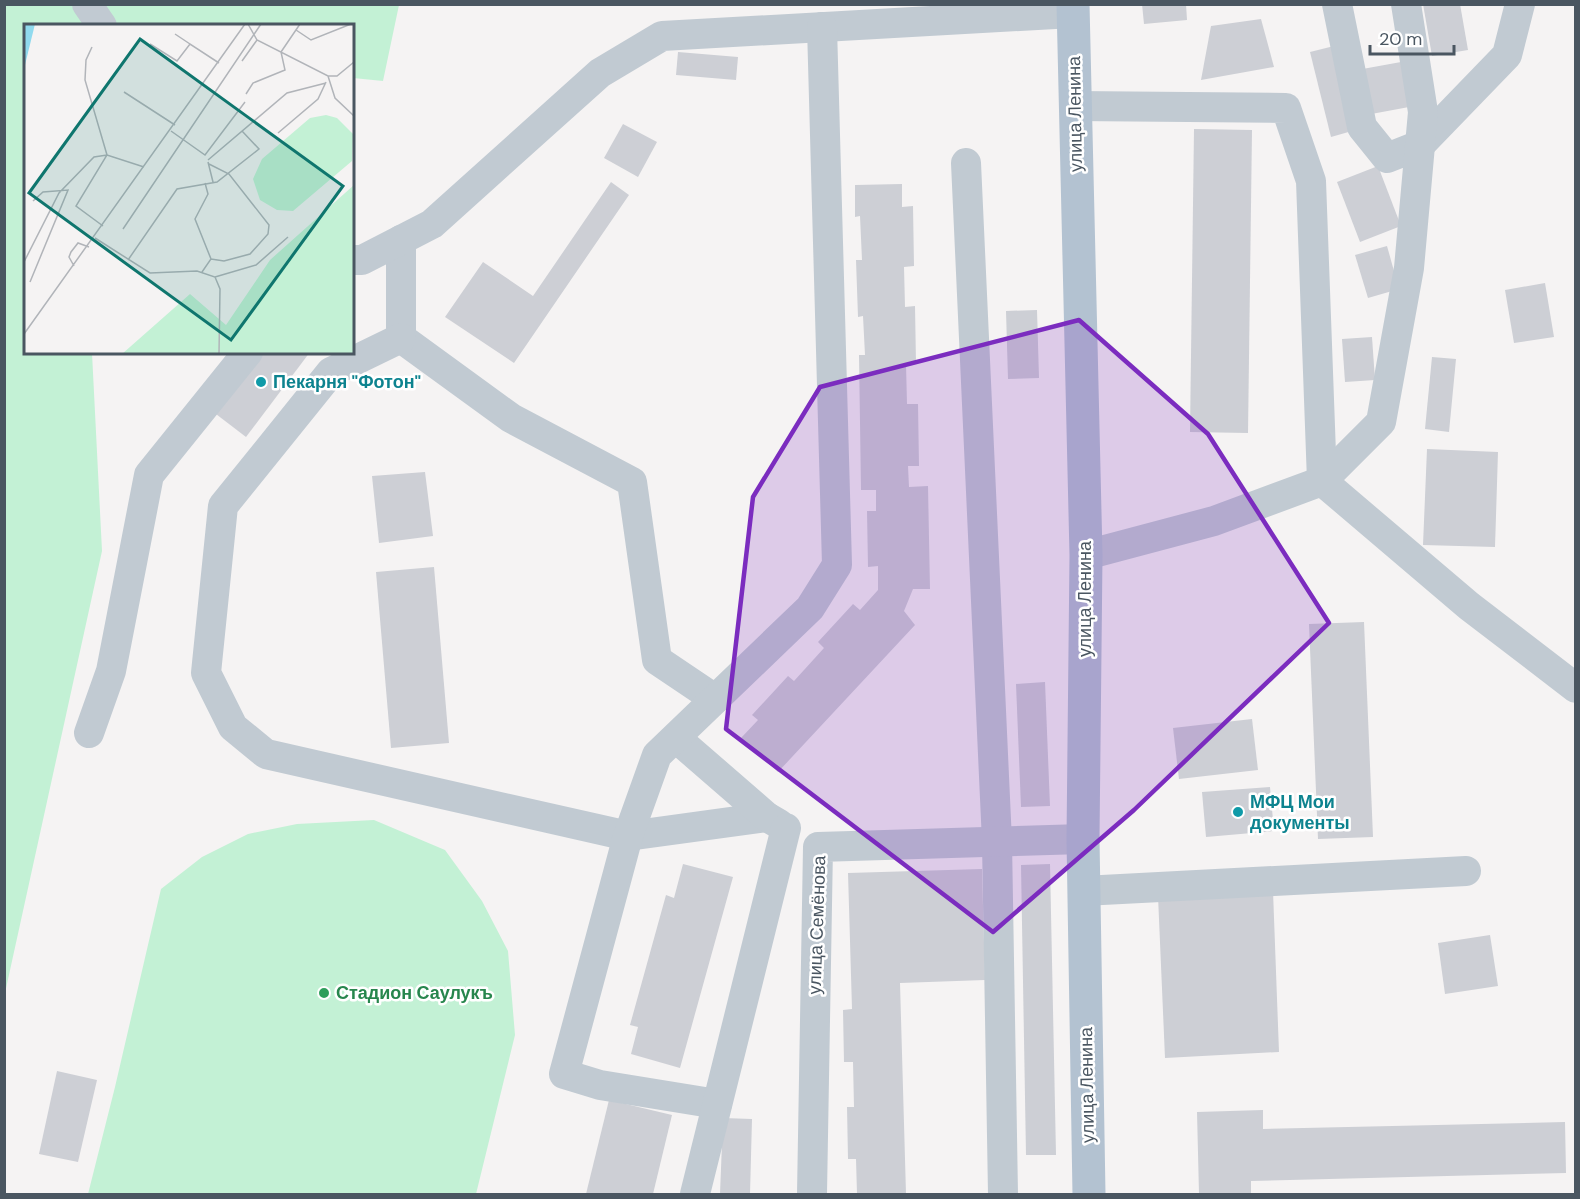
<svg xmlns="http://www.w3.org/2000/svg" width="1580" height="1199" font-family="'DM Sans',sans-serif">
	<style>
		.green { fill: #c3f1d5 }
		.building { fill: #cdcfd5 }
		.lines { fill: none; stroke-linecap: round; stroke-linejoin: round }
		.minor { stroke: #c1cad2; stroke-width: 30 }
		.major { stroke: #b3c2d1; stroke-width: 33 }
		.marked { fill: #7b2cbf; fill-opacity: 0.2; stroke: #7b2cbf; stroke-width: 4.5; stroke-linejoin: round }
		.culture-dot { fill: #0f9aa8; stroke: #fff; stroke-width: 2 }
		.leisure-dot { fill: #2e9e5b; stroke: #fff; stroke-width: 2 }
		.labels { text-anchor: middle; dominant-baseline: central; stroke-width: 5; stroke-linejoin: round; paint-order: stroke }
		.street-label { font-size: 18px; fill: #4a5661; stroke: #fff }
		.culture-label { font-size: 18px; font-weight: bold; fill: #0d838f; stroke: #fff; text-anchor: start }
		.leisure-label { font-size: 18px; font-weight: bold; fill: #27864d; stroke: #fff; text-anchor: start }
		.inset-road { fill: none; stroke: #b1b4b9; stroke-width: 1.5 }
		.view { fill: #0f766e; fill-opacity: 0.15; stroke: #0f766e; stroke-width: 3 }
		.inset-edge { fill: none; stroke: #4a5661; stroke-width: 3 }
	</style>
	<rect width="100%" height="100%" fill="#f5f3f3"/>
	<g class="green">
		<polygon points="5,5 399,5 383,81 353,78 352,26 26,26 26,352 92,353 102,551 5,993"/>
		<polygon points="374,820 445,850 482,901 508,951 515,1035 476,1194 88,1194 115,1087 161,889 202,857 248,834 297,824"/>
	</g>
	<g class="building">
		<polygon points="1142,4 1186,4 1187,20 1144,24"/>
		<polygon points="1423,4 1460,4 1468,50 1432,56"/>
		<polygon points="1261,19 1274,67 1201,80 1211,26"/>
		<polygon points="1338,45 1359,129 1331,137 1310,52"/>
		<polygon points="678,52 738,57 736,80 676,75"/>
		<polygon points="1401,62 1409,107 1366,115 1357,70"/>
		<polygon points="623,124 657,142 638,177 604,158"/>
		<polygon points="1194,129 1252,130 1248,433 1190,432"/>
		<polygon points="1378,166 1401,226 1360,242 1337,182"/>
		<polygon points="611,182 629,195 514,363 445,317 483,262 533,296"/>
		<polygon points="902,184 902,207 913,206 914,266 904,267 905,307 915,306 916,364 906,364 907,404 918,404 919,466 908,466 909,487 928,486 930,589 913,589 904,611 915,625 778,772 741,738 758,720 752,715 788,676 794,681 824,648 818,642 853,604 860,610 878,590 878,566 868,567 867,511 876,511 876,490 861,490 859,355 865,355 863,316 858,317 856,260 862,260 860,216 855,217 855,185"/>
		<polygon points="1387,246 1399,289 1368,298 1355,255"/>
		<polygon points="1545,283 1554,337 1514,343 1505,290"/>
		<polygon points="1037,310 1039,378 1008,379 1006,311"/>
		<polygon points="1372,337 1375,380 1345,382 1342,339"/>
		<polygon points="257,352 310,352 246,437 212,411"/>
		<polygon points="1432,357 1456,359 1449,432 1425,429"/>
		<polygon points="1427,449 1498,452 1495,547 1423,545"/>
		<polygon points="425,472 433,536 379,543 372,476"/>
		<polygon points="434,567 449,743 391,748 376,572"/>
		<polygon points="1364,622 1373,837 1318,839 1309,624"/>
		<polygon points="1045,682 1050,806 1021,807 1016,684"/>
		<polygon points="1252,719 1258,770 1179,779 1173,728"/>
		<polygon points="1270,787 1274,831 1206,837 1202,792"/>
		<polygon points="683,864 733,877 680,1068 631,1054 638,1027 630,1025 666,895 674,898"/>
		<polygon points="1050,864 1056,1155 1026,1155 1021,865"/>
		<polygon points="982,869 985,980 900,983 906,1194 857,1194 856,1159 848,1159 847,1107 854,1107 853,1062 844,1062 843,1010 852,1009 848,873"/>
		<polygon points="1273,891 1279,1052 1165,1058 1158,896"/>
		<polygon points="1490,935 1498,986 1445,994 1438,943"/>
		<polygon points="57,1071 97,1080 78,1162 39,1154"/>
		<polygon points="609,1100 672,1115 653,1194 586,1194"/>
		<polygon points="1263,1110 1263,1129 1565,1122 1566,1173 1251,1181 1251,1194 1199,1194 1197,1112"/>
		<polygon points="723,1118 752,1119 750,1194 720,1194"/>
	</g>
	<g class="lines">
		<g class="minor">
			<polyline points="87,4 102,26"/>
			<polyline points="1337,4 1362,127 1387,158 1420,145 1507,55 1520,4"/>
			<polyline points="1075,106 1286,108 1311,181 1322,481 1469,606 1576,688"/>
			<polyline points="966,163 997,842 1003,1194"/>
			<polyline points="401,240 401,338 511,418 632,482 657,660 715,699"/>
			<polyline points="352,260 362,260 432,224 600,73 662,36 1073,13"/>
			<polyline points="401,338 331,372 223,506 206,673 233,727 266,754 628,836 767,817"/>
			<polyline points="1086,555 1214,521 1322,481 1381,422 1409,268 1423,112 1406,4"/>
			<polyline points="89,733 111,671 149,475 248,352"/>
			<polyline points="676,738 767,817 779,824"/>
			<polyline points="1083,891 1466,871"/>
			<polyline points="717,1104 600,1085 564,1074 628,836 657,755 810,608 837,565 822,27"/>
			<polyline points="695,1194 786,828"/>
			<polyline points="812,1194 818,847 1083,839"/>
		</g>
		<polyline class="major" points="1073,4 1086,555 1083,839 1089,1194"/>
	</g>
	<path class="marked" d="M1079,320L1208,434L1329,623L1134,810L993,932L726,729L753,497L820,387Z"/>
	<g class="culture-dot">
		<circle cx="261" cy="382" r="6"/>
		<circle cx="1238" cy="812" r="6"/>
	</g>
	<circle class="leisure-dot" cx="324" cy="993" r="6"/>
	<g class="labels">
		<g class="street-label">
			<text transform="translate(1075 114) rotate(-91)">улица Ленина</text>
			<text transform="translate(1085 599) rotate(-90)">улица Ленина</text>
			<text transform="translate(817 925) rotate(-88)">улица Семёнова</text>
			<text transform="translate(1087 1085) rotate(-91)">улица Ленина</text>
		</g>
		<g class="culture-label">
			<text x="273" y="382">Пекарня "Фотон"</text>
			<text x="1250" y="802">МФЦ Мои<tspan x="1250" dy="21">документы</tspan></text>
		</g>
		<g class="leisure-label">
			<text x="336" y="993">Стадион Саулукъ</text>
		</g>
	</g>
	<g transform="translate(24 24)">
		<rect width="330" height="330" fill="#f5f3f3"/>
		<path d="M302,91L313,94L329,110L328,137L269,187L253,186L236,176L229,155L238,135L286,94ZM330,161V330H98L166,270L202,301L246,236Z" fill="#c3f1d5"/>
		<path d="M0,0H11L0,45Z" fill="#90daee"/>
		<path class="inset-road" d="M224,0L233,16L304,52H313L330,38M272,6L287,16L327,0M151,10L166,20M126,20L153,37L166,20L195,39M68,23L62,36L61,56L83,131L52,182L79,202M218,37L233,16M304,52L311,74L330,92M100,68L151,101M222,70L229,59L261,46L257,28L276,0M147,107L181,131L221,78M254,109L294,75L302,58M184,136L263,69L302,59M184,138L189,158M185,140L205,150L245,201L244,210L226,230L200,237L187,235M99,205L237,0M71,214L126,249L173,247L191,253L196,265L195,330M104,236L153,165L193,158L235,125L218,107M0,238L35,169L70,133L83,131L120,143M50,242L45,233L47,228L54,219L65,223M178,248L187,235L171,195L184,170L181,159M191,253L232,241L264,213M6,258L44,166L19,168L9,177M0,310L221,0"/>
		<path class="view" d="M116,15L319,162L207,316L5,169Z"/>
		<rect width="330" height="330" class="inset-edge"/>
	</g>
	<rect width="1580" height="1199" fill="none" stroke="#4a5661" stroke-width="12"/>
	<path d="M1370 45v9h84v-9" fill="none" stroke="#4a5661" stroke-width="3"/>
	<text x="1379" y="45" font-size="18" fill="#4a5661" stroke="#ffffff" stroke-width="4.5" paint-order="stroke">20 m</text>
</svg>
